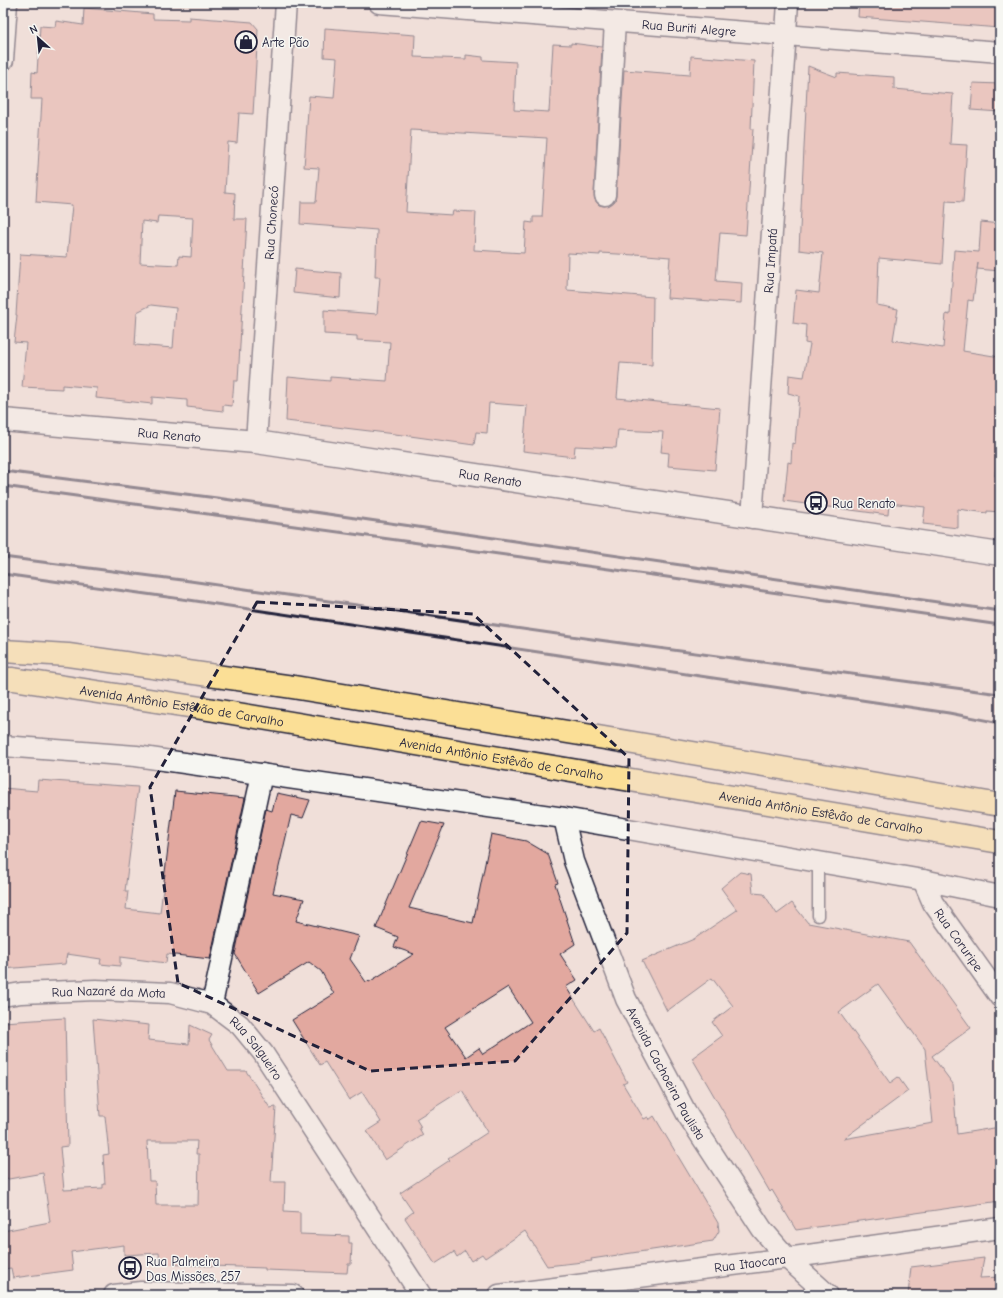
<svg xmlns="http://www.w3.org/2000/svg" width="1003" height="1298" font-family="'Comic Neue',sans-serif">
	<style>
		.building { fill: #e2a89f; stroke: #22223b; fill-rule: evenodd }
		.lines { fill: none; stroke-linecap: round; stroke-linejoin: round }
		.service-casing { stroke: #22223b; stroke-width: 13 }
		.minor-casing { stroke: #22223b; stroke-width: 23 }
		.tertiary-casing { stroke: #22223b; stroke-width: 25 }
		.trunk-casing { stroke: #22223b; stroke-width: 25 }
		.service { stroke: #f6f6f2; stroke-width: 10 }
		.minor { stroke: #f6f6f2; stroke-width: 20 }
		.tertiary { stroke: #f6f6f2; stroke-width: 22 }
		.trunk { stroke: #fbdf96; stroke-width: 22 }
		.rail { stroke: #22223b; stroke-width: 3 }
		.marked { fill: none; stroke: #22223b; stroke-width: 3; stroke-dasharray: 8 5; stroke-linejoin: round }
		.labels { text-anchor: middle; dominant-baseline: central; stroke-width: 3; stroke-linejoin: round; paint-order: stroke }
		.street-label { font-size: 13px; fill: #22223b; stroke: #f6f6f2 }
		.poi-label { font-size: 13px; fill: #22223b; stroke: #f6f6f2; text-anchor: start }
	</style>
	<rect width="100%" height="100%" fill="#f0dfd9"/>
	<filter id="ink" filterUnits="userSpaceOnUse"><feTurbulence type="fractalNoise" baseFrequency=".025" numOctaves="2"/><feDisplacementMap in="SourceGraphic" scale="8" xChannelSelector="R" yChannelSelector="G"/><feConvolveMatrix kernelMatrix="1 2 1 2 8 2 1 2 1" color-interpolation-filters="sRGB"/></filter>
	<g filter="url(#ink)">
		<g class="building">
			<polygon points="859,3 1000,3 1000,28 858,17"/>
			<path d="M84,8L153,14V19L189,20V17L252,22L258,29L253,114L239,113L237,143L228,142L225,192L235,193L234,219H247L238,381H234L232,406L223,405V411L187,407V400L152,397V404L96,398L97,388L62,385V389L22,387L26,343L14,342L17,315H16L20,254L67,257L72,205L36,202L42,99H31L32,72L37,73L40,26L55,27L56,21L83,25ZM158,216L193,218L191,257L179,256L178,265L140,263L142,221L157,223ZM151,305L176,308L173,348L135,345L137,312Z"/>
			<path d="M325,28L415,35L414,57L466,59V55L483,57V60L516,62L514,110L549,112L553,44L571,45V43L602,47L594,194L595,200L599,205L604,206L610,205L615,201L616,196L624,70L690,75L691,56L754,61L751,129H753L746,235L720,233L716,281L742,283L741,303L667,298L670,257L635,254V255L600,253V255L568,253L567,290L653,297L652,365L620,363L617,398L720,408L715,470L668,466L669,453L661,452L663,432L618,430L616,448L575,446L574,457L523,451L527,406L489,403L487,433L476,432L474,445L403,435L286,421L288,377L330,381V377L387,381L390,342L357,340V336L324,334V310L377,314L380,277H375L377,230L300,224L301,202H316L319,168L304,167L309,96L334,98L337,58L324,57ZM411,130L547,138L542,217H533V223L526,222L524,253L474,250L476,212L453,211L452,215L406,212Z"/>
			<polygon points="808,66 837,77 837,73 894,77 894,89 953,94 950,144 967,145 963,202 946,201 942,264 879,258 877,305 898,309 893,340 943,348 946,314 950,315 954,250 979,252 981,222 1000,224 1000,271 977,269 978,263 973,301 968,300 963,351 1000,357 1000,437 998,437 995,476 1000,477 1000,512 987,511 987,513 958,509 958,528 923,524 925,507 889,503 888,515 784,501 788,462 791,463 792,443 795,444 799,396 788,393 789,375 804,377 810,344 805,343 806,325 793,323 796,290 819,293 823,253 799,250"/>
			<polygon points="973,83 1000,84 1000,112 971,110"/>
			<polygon points="295,269 341,273 340,298 293,293"/>
			<polygon points="38,780 138,787 125,891 128,891 126,909 160,913 175,791 245,798 210,959 167,954 166,963 120,957 120,966 100,964 101,959 67,954 65,964 3,969 3,788 37,791"/>
			<path d="M277,793L310,800L303,818L291,815L273,893L304,899L296,921L359,936L350,959L366,982L368,981L369,982L414,954L394,947L398,937L376,928L421,821L444,825L409,908L473,923L491,834L526,841L548,854L558,883L555,884L575,944L560,954L577,980L566,987L594,1031L599,1028L627,1082L623,1084L644,1119L648,1117L649,1120L654,1116L718,1223L719,1231L713,1241L591,1259L592,1261L547,1266L525,1231L485,1258L482,1254L471,1261L465,1251L457,1257L454,1252L435,1264L405,1218L413,1212L400,1193L450,1160L448,1158L488,1132L462,1090L416,1119L421,1127L419,1128L423,1135L385,1160L367,1131L381,1122L362,1092L349,1100L325,1062L320,1065L292,1020L334,994L321,971L309,962L259,993L235,954L266,809L272,811ZM508,987L531,1022L483,1054L479,1048L466,1057L445,1027Z"/>
			<path d="M740,872L751,874L753,893L764,894L777,914L792,903L808,923L909,942L971,1028L932,1056L953,1084L957,1134L1000,1127V1201L796,1230L772,1190L770,1192L692,1058L722,1036L712,1022L733,1006L712,978L667,1011L642,961L694,939L737,910L721,888ZM878,984L925,1049L933,1123L843,1139L908,1091L898,1077L890,1083L839,1012Z"/>
			<path d="M65,1018L68,1146L60,1147L64,1190L103,1188V1184H105L103,1155L109,1154L105,1116H100L93,1019L149,1025L148,1040L189,1044L190,1025L212,1035L209,1040L228,1071H246L270,1108L276,1107L271,1182H285L284,1211L300,1212V1234L349,1236V1243H352L351,1264H348L347,1273L265,1270V1268L160,1264L159,1253L124,1255V1245L71,1252L73,1270L13,1278L11,1268L3,1269V1231L50,1222L43,1173L3,1180V1097L8,1096L3,1038V1022ZM147,1141H197L196,1154H199L198,1205H156L155,1181H149Z"/>
			<polygon points="984,1258 980,1278 1000,1277 1000,1295 908,1295 911,1267"/>
		</g>
		<g class="lines">
			<g class="service-casing">
				<polyline id="service" points="818,916 818,861"/>
			</g>
			<g class="minor-casing">
				<g id="minor">
					<path id="s1" d="M379,3L1000,52"/>
					<polyline points="3,60 7,3"/>
					<polyline points="605,195 615,22"/>
					<path id="s2" d="M256,442L286,3"/>
					<path id="s3" d="M752,518L788,3"/>
					<polyline points="3,746 136,756 564,818 923,880 1000,896"/>
					<path id="s4" d="M564,818L574,861L626,999L688,1116L762,1229L787,1258L828,1295"/>
					<path id="s5" d="M923,880L933,903L1000,997"/>
					<path id="s6" d="M3,996L21,993L96,990L170,993L212,1004L240,1025L263,1053L421,1295"/>
					<polyline points="212,1004 262,774"/>
					<polyline points="114,1295 141,1292 293,1295"/>
					<path id="s7" d="M499,1295L787,1258L1000,1228"/>
				</g>
			</g>
			<g class="tertiary-casing">
				<g id="tertiary">
					<path id="s8" d="M3,420L256,442L1000,554"/>
				</g>
			</g>
			<g class="trunk-casing">
				<g id="trunk">
					<polyline points="3,651 68,655 293,687 598,737 1000,805"/>
					<path id="s9" d="M3,679H13L214,710L1000,842"/>
				</g>
			</g>
			<use href="#service" class="service"/>
			<use href="#minor" class="minor"/>
			<use href="#tertiary" class="tertiary"/>
			<use href="#trunk" class="trunk"/>
			<g class="rail">
				<polyline points="3,471 217,498 1000,611"/>
				<polyline points="3,486 667,577 1000,625"/>
				<polyline points="3,557 190,581 599,640 1000,694"/>
				<polyline points="3,574 189,600 949,713 1000,723"/>
			</g>
		</g>
	</g>
	<path d="M0 0H1003V1298H0ZM257,602L473,614L629,758L627,933L515,1061L370,1071L178,983L150,787Z" fill="#f0dfd9" fill-opacity=".55" fill-rule="evenodd"/>
	<path class="marked" d="M257,602L473,614L629,758L627,933L515,1061L370,1071L178,983L150,787Z"/>
	<defs>
		<g id="shop-ring" transform="scale(1.15)"><circle r="9.5" fill="#f6f6f2" stroke="#22223b" stroke-width="1.5"/><path d="M-5-2.5h2.3a2.7 3.5 0 0 1 5.4 0H5L5.5 6h-11ZM-1.5-2.5h3a1.5 2.3 0 0 0-3 0Z" fill="#22223b"/></g>
		<g id="bus-ring" transform="scale(1.15)"><circle r="9.5" fill="#f6f6f2" stroke="#22223b" stroke-width="1.5"/><path d="M-5-6H5V4H4V6H2V4H-2V6H-4V4H-5ZM-3.5-4V0h7V-4ZM-3.5 1.2v1.5H-2V1.2ZM2 1.2v1.5H3.5V1.2Z" fill="#22223b"/></g>
	</defs>
	<g fill-rule="evenodd">
		<use href="#shop-ring" x="246" y="42"/>
		<use href="#bus-ring" x="816" y="503"/>
		<use href="#bus-ring" x="130" y="1268"/>
	</g>
	<g class="labels">
		<g class="street-label">
			<text stroke="none"><textPath href="#s1" startOffset="311">Rua Buriti Alegre</textPath></text>
			<text stroke="none"><textPath href="#s2" startOffset="220">Rua Chonecó</textPath></text>
			<text stroke="none"><textPath href="#s3" startOffset="258">Rua Impatá</textPath></text>
			<text stroke="none"><textPath href="#s8" startOffset="167">Rua Renato</textPath></text>
			<text stroke="none"><textPath href="#s8" startOffset="491">Rua Renato</textPath></text>
			<text stroke="none"><textPath href="#s9" startOffset="181">Avenida Antônio Estêvão de Carvalho</textPath></text>
			<text stroke="none"><textPath href="#s9" startOffset="505">Avenida Antônio Estêvão de Carvalho</textPath></text>
			<text stroke="none"><textPath href="#s9" startOffset="829">Avenida Antônio Estêvão de Carvalho</textPath></text>
			<text stroke="none"><textPath href="#s5" startOffset="70">Rua Coruripe</textPath></text>
			<text stroke="none"><textPath href="#s6" startOffset="106">Rua Nazaré da Mota</textPath></text>
			<text stroke="none"><textPath href="#s6" startOffset="274">Rua Salgueiro</textPath></text>
			<text stroke="none"><textPath href="#s4" startOffset="276">Avenida Cachoeira Paulista</textPath></text>
			<text stroke="none"><textPath href="#s7" startOffset="253">Rua Itaocara</textPath></text>
		</g>
		<g class="poi-label">
			<text x="262" y="42">Arte Pão</text>
			<text x="832" y="503">Rua Renato</text>
			<text x="146" y="1261">Rua Palmeira<tspan x="146" dy="15">Das Missões, 257</tspan></text>
		</g>
	</g>
	<rect width="1003" height="1298" fill="none" stroke="#f6f6f2" stroke-width="16"/>
	<rect x="8" y="8" width="987" height="1282" fill="none" stroke="#22223b" stroke-width="1.5" filter="url(#ink)"/>
	<g transform="translate(38 38) rotate(333)" stroke="#f6f6f2" stroke-width="3" paint-order="stroke">
	<path d="M0-3L7 15L0 10L-7 15Z" fill="#22223b"/>
	<text y="-6" font-size="11" font-weight="bold" text-anchor="middle" fill="#22223b">N</text>
	</g>
</svg>
